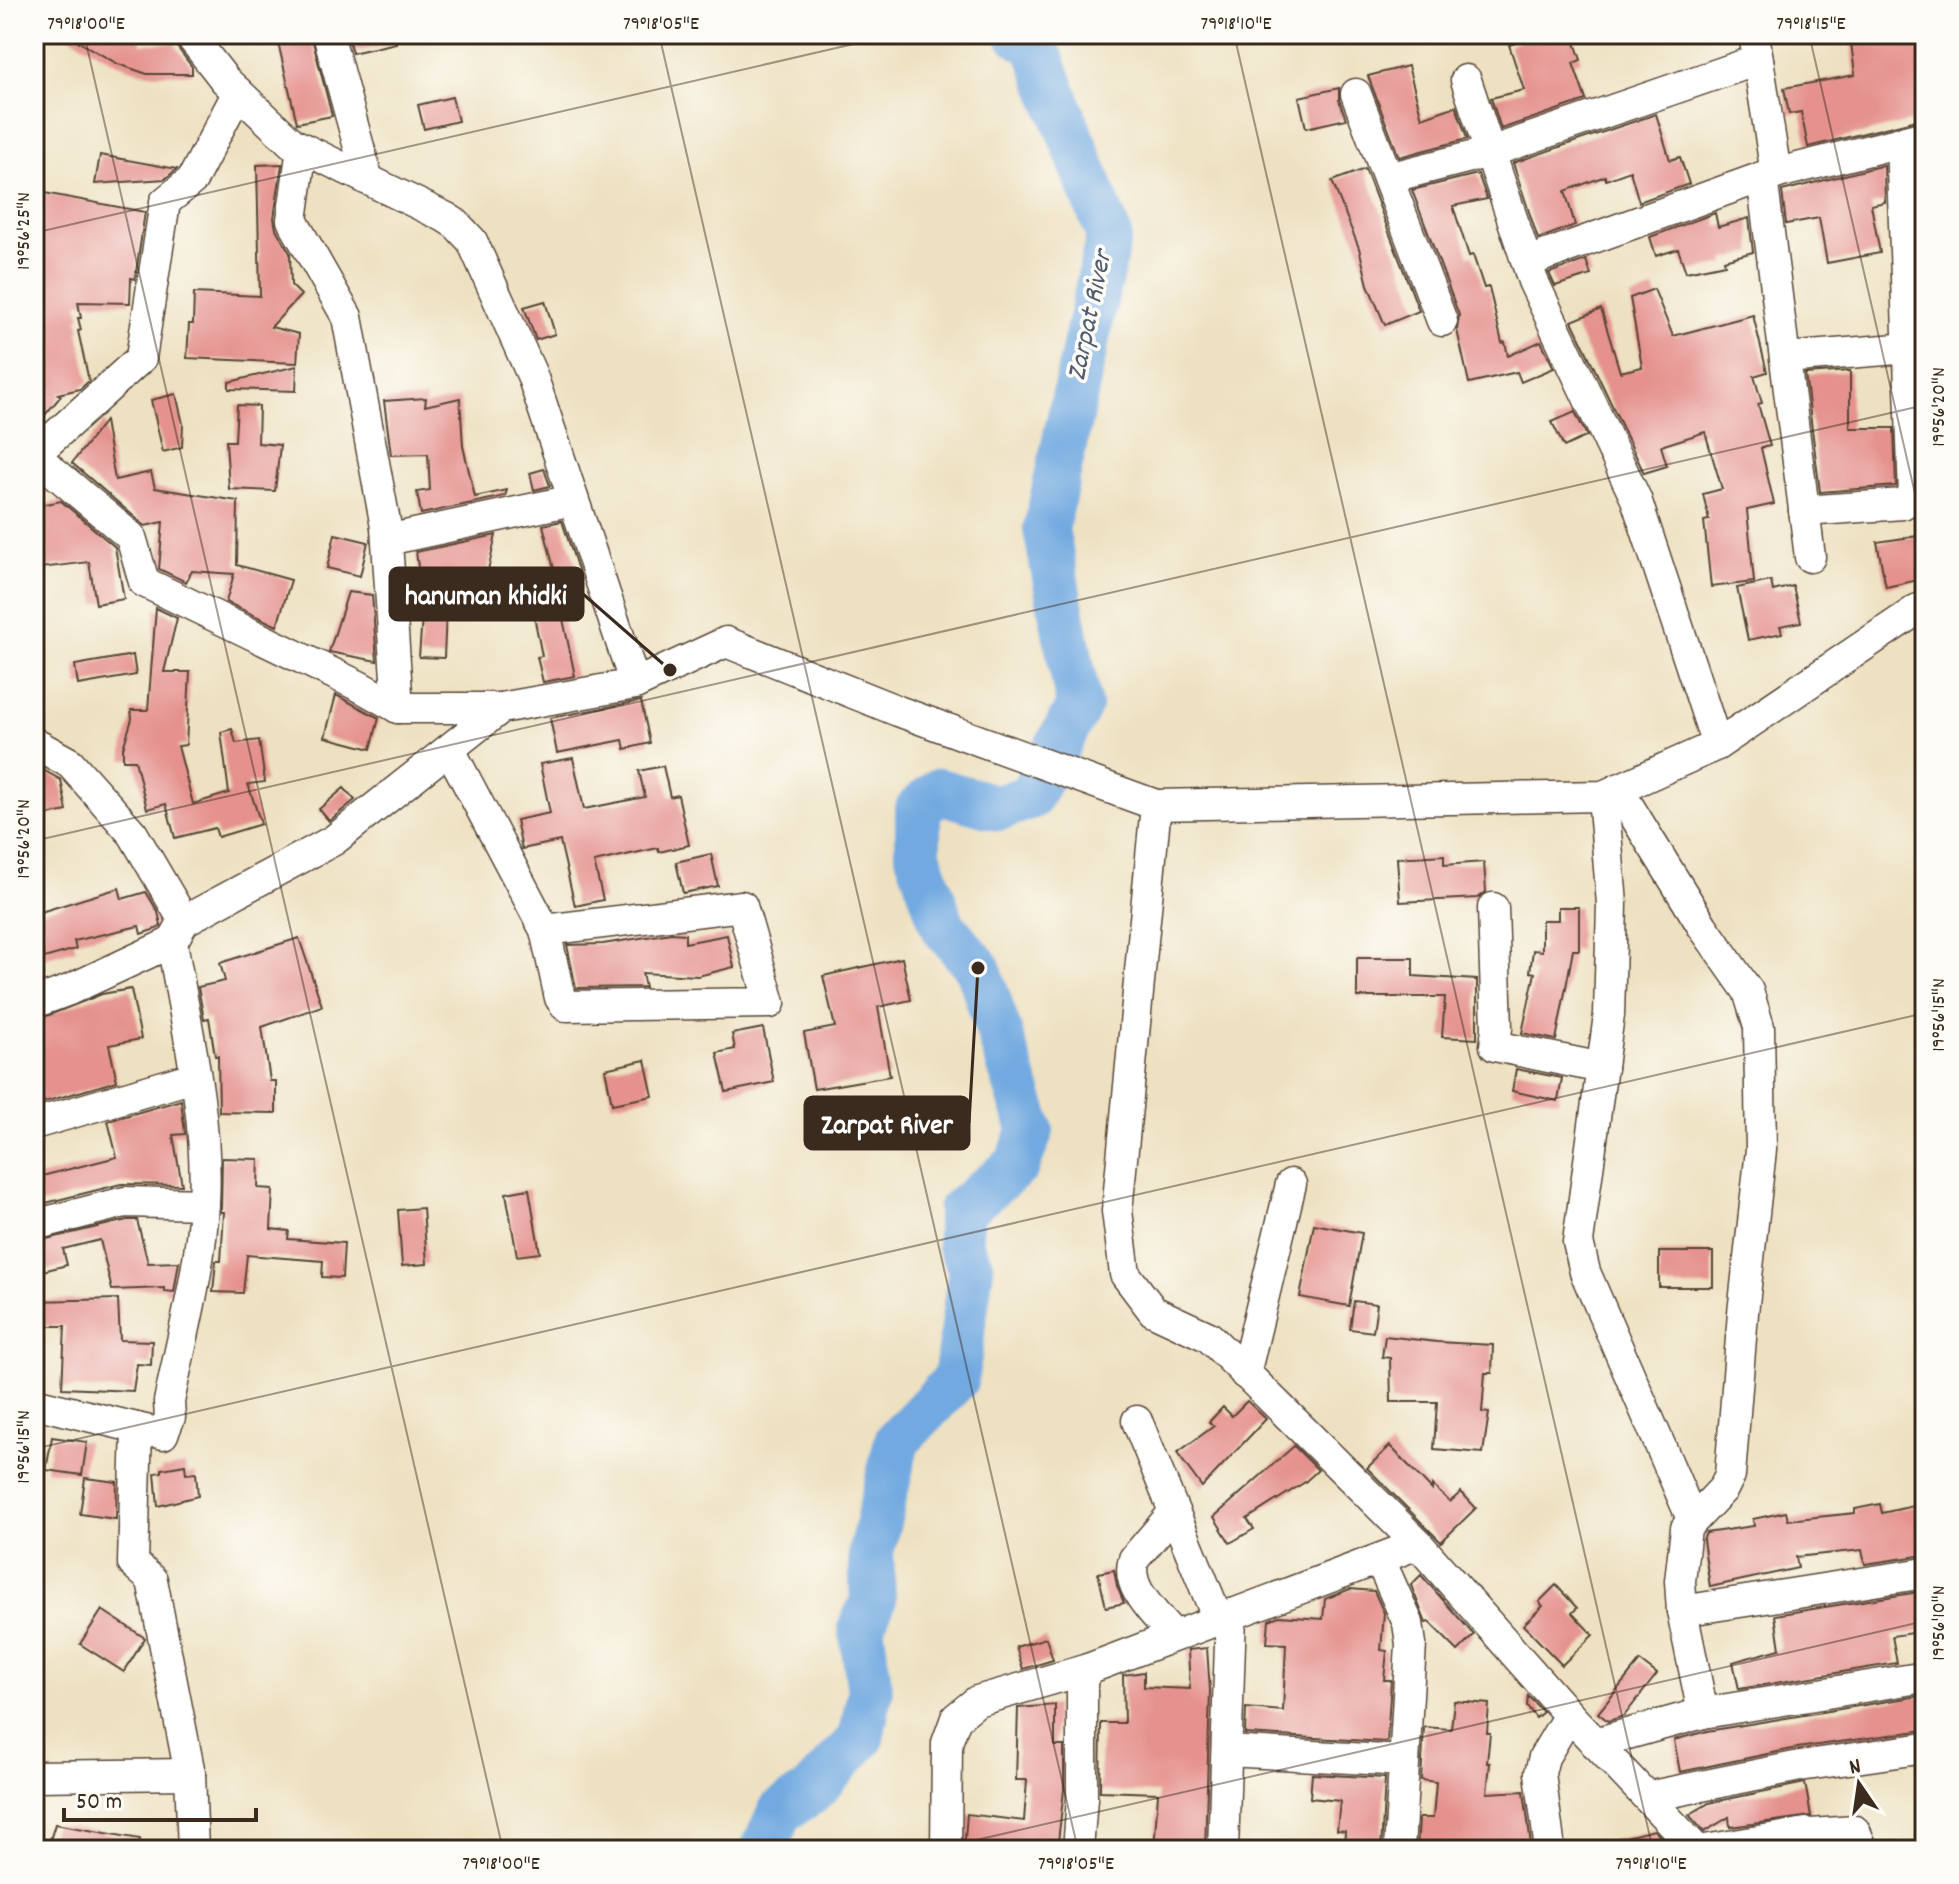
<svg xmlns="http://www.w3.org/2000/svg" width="1959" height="1884" font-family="Dekko,sans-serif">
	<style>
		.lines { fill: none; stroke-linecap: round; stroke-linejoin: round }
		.river { stroke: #71a9e0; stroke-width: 46 }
		.building { fill: #e5928e }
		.minor-casing { stroke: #564536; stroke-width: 33 }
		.minor { stroke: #fff; stroke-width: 30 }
		.ticks { fill: none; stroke: #3b2a1e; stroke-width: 2; stroke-opacity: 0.45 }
		.labels { text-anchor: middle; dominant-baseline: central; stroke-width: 7; stroke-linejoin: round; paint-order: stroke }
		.water-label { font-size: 28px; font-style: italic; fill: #515d6c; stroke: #fdfcf7 }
		.leader { fill: none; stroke: #3b2a1e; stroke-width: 3 }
		.callout-dot { fill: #3b2a1e; stroke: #fdfcf7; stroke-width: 3 }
		.callout { fill: #3b2a1e; stroke: #3b2a1e; stroke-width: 3 }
		.callout-label { font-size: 28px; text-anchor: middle; font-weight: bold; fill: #fff }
		.neatline { fill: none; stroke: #3b2a1e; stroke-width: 3 }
		.ticks-label { font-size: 20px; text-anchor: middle; fill: #3b2a1e }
	</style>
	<rect width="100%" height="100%" fill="#fdfcf7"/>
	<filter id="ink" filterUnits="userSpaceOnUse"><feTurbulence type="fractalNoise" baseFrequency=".0125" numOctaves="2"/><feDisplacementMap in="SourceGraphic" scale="16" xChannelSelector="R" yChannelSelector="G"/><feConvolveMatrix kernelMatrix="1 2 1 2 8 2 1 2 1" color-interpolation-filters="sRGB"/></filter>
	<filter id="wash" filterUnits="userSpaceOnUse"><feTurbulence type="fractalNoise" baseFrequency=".006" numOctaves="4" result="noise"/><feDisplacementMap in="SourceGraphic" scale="32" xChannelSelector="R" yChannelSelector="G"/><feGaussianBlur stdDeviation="1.8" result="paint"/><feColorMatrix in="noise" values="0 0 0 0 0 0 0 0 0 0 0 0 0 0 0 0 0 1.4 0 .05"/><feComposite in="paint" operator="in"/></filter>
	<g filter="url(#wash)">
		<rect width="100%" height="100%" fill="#eee1c1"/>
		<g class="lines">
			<polyline class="river" points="763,1850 781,1811 810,1793 861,1738 870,1691 861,1627 873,1602 871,1552 897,1441 956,1379 971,1268 960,1246 960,1211 1017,1165 1031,1130 978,968 943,927 918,855 918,809 939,791 998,808 1030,797 1079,706 1046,529 1109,235 1036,46 1018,34"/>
		</g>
		<g id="blocks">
			<g class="building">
				<polygon points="65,34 141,34 141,44 174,43 192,67 192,74 147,74 118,64"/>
				<polygon points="276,34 311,34 332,116 297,123"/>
				<polygon points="347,34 395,34 396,43 352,53"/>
				<polygon points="1542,34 1572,34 1581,60 1573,63 1586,100 1501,129 1491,98 1524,90 1509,45"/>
				<polygon points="1850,34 1925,34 1925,118 1808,147 1801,112 1789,114 1784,88 1855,75"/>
				<polygon points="1408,66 1422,118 1456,106 1467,139 1399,157 1368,76"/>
				<polygon points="1339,88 1339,100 1346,119 1306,128 1299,97"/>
				<polygon points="452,97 458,121 424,129 418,105"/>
				<polygon points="1656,114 1670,160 1680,157 1689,184 1639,202 1630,171 1606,180 1605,176 1565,191 1575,225 1538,239 1513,163"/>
				<polygon points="100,155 177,169 165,179 95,184"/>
				<polygon points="1925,155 1925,195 1921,196 1920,156"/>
				<polygon points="282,164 274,218 276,229 290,253 291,285 301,295 271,327 299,334 297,363 187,358 189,324 193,324 194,293 260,296 257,165"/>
				<polygon points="1884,165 1885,202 1871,205 1880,253 1827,263 1819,218 1786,224 1782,191"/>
				<polygon points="1365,169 1419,311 1385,325 1368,285 1359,248 1332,181"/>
				<polygon points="1478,174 1487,199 1453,206 1469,256 1473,255 1484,288 1489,287 1502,343 1505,342 1508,356 1541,341 1554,368 1521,382 1517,372 1469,383 1457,330 1459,315 1412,190"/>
				<polygon points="34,191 145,212 135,279 131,278 130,303 78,302 81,318 78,318 81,330 78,331 89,381 80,389 58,394 61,396 34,428"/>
				<polygon points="1715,213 1718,227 1749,218 1753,252 1724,260 1725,264 1686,272 1678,249 1656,256 1650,237"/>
				<polygon points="1586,260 1591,275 1555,286 1549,273"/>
				<polygon points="1654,289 1673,336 1753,315 1767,372 1754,376 1762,403 1758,404 1770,446 1761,448 1774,504 1747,510 1754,582 1711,587 1704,521 1709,520 1703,494 1722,489 1705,432 1661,446 1667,466 1644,473 1572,321 1601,309 1620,372 1642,367 1630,298"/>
				<polygon points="545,301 555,334 536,340 524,307"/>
				<polygon points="297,366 296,391 229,389 229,382"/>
				<polygon points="1850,371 1850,428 1894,428 1896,486 1820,492 1805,374"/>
				<polygon points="176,394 183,424 182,447 163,452 151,400"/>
				<polygon points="426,398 425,406 460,398 463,446 475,497 507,490 505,496 421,514 417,492 430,490 428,454 391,455 384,401"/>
				<polygon points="237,405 259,406 258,443 280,445 275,491 229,489 226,441 235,441"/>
				<polygon points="1575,412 1587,436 1564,447 1552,422"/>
				<polygon points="105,421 115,480 151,472 155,488 238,501 237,565 291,580 277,626 226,602 234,574 192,571 186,582 159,569 163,522 145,526 72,463"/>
				<polygon points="544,469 550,486 534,490 530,473"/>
				<polygon points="61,501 115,547 124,599 96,604 89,562 41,568 37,532 41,532 36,506"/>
				<polygon points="562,521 580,576 557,581 543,525"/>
				<polygon points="335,534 368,542 360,576 327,568"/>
				<polygon points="496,535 486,579 458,582 460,610 446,611 444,658 419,657 423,604 416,552"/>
				<polygon points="1918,536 1923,579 1886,587 1877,542"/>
				<polygon points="553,571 575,676 543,682 537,657 542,656 530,596 500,603 496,584"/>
				<polygon points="1771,581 1773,591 1793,586 1801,622 1780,626 1782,633 1748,640 1737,588"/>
				<polygon points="348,592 372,595 377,661 329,652"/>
				<polygon points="156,608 177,618 164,672 190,672 186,745 178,746 193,804 229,793 221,732 232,729 236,743 259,740 265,782 248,784 261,824 218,837 215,828 175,838 166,804 147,809 135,760 123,760 123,748 132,719 131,710 148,710"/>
				<polygon points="133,655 136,675 78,685 75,665"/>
				<polygon points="336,695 379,718 371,749 325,737"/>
				<polygon points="641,701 650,743 625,749 623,740 557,753 550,718"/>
				<polygon points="573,758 584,809 645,797 639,771 663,766 670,797 678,795 689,845 659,852 658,848 594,862 603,900 575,906 560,841 522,849 516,820 550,813 540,764"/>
				<polygon points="34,765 61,780 67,811 34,818"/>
				<polygon points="344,788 355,800 329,821 319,809"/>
				<polygon points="711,854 718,886 683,893 676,862"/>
				<polygon points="1444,855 1444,865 1484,862 1486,892 1478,898 1400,902 1397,858"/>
				<polygon points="119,888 122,899 146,892 158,912 161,925 159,928 141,934 139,926 74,941 76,949 44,958 42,949 34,950 34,914"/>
				<polygon points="1558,907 1579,907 1579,950 1573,950 1556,1040 1522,1033 1535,973 1530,972 1533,950 1542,951 1542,920 1558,920"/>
				<polygon points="671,933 685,934 685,943 727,935 734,967 698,976 642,973 645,987 576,988 567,945 603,944"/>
				<polygon points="299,938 322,1006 262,1027 270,1081 276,1081 276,1113 219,1112 218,1056 215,1056 209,1018 204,1019 198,987 225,981 220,963"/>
				<polygon points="902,958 911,1000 878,1007 890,1076 814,1089 804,1033 835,1027 823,976"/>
				<polygon points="1357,958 1413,958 1413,976 1477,980 1477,1039 1442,1037 1445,997 1357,997"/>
				<polygon points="131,989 141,1039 109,1045 117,1081 34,1105 34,1060 39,1059 34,1021 102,994"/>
				<polygon points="763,1028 774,1082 726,1092 717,1053 735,1049 732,1034"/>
				<polygon points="645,1060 653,1096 612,1104 605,1069"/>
				<polygon points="1516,1069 1562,1078 1558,1101 1512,1091"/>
				<polygon points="181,1100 185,1134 173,1135 182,1185 121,1184 34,1206 34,1178 117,1157 108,1121"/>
				<polygon points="222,1158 259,1159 258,1188 273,1189 271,1229 289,1231 288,1239 344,1243 342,1278 322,1277 323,1261 247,1255 243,1293 213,1292 216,1261 221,1261 224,1212 221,1212"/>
				<polygon points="529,1189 540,1253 517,1256 506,1193"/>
				<polygon points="423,1208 427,1264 402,1266 398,1210"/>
				<polygon points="127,1220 137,1220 148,1263 179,1262 174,1292 164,1291 164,1288 112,1290 100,1240 63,1249 67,1265 39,1272 34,1242"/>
				<polygon points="1314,1224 1362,1233 1349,1306 1300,1297"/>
				<rect x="1659" y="1252" width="54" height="35"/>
				<polygon points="118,1299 120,1340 152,1341 151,1365 137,1364 133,1391 62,1388 65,1326 34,1326 34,1301"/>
				<polygon points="1354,1301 1377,1304 1373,1332 1350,1329"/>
				<polygon points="1385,1336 1437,1342 1493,1345 1492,1373 1485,1373 1482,1412 1489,1413 1483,1453 1434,1449 1437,1402 1391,1402 1390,1358 1382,1357"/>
				<polygon points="1247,1401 1266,1419 1202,1487 1177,1453 1214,1426 1209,1422 1223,1407 1232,1416"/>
				<polygon points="52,1437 87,1442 82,1475 46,1470"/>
				<polygon points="1294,1446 1318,1470 1305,1482 1247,1519 1254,1529 1230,1543 1214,1517"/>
				<polygon points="1390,1446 1432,1490 1432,1485 1450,1502 1461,1492 1476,1508 1441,1542 1367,1468"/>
				<polygon points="185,1465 186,1474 196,1473 198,1496 158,1506 155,1473 162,1472 162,1469"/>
				<polygon points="85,1478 117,1482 116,1519 80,1514"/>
				<polygon points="1880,1504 1882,1513 1922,1504 1925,1523 1925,1555 1865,1564 1862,1550 1796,1557 1798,1568 1710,1587 1703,1540 1706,1533 1754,1526 1753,1519 1786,1512 1788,1520 1855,1513 1855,1509"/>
				<polygon points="1114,1570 1117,1586 1124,1603 1106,1607 1098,1573"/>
				<polygon points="1421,1575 1474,1635 1458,1651 1429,1622 1426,1623 1411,1585"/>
				<polygon points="1556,1585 1577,1608 1572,1613 1593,1635 1562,1665 1523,1625 1543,1606 1539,1602"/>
				<polygon points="1350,1589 1374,1591 1384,1613 1381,1650 1387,1651 1384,1680 1391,1680 1387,1742 1245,1734 1246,1708 1283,1711 1286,1644 1267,1643 1269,1620 1279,1616 1323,1619 1325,1599"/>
				<polygon points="1925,1591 1925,1631 1892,1636 1897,1663 1739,1689 1733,1662 1780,1649 1775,1615"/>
				<polygon points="102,1610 145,1638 124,1672 80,1644"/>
				<polygon points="1046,1638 1053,1660 1023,1669 1016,1647"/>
				<polygon points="1207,1648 1210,1691 1205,1850 1154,1850 1158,1793 1100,1791 1101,1723 1124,1723 1123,1675 1144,1672 1144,1687 1190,1689 1188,1650"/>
				<polygon points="1640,1661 1657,1674 1624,1716 1608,1721 1598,1713"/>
				<polygon points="1925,1695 1925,1730 1797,1748 1680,1772 1674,1740 1707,1731"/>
				<polygon points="1528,1696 1543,1712 1536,1718 1527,1706"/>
				<polygon points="1454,1701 1489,1704 1487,1733 1490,1733 1487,1763 1490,1763 1487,1793 1524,1791 1531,1845 1482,1850 1417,1850 1419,1818 1433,1818 1436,1782 1421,1780 1424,1727 1451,1729"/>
				<polygon points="1055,1705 1055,1746 1064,1746 1064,1790 1057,1850 964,1850 967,1814 1024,1821 1027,1780 1016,1780 1018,1708"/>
				<polygon points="1312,1774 1385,1778 1381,1850 1344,1850 1345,1831 1337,1830 1340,1801 1310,1798"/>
				<polygon points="1805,1783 1811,1816 1730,1827 1729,1817 1704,1832 1689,1815 1709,1803"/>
				<polygon points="55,1824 140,1839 139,1850 47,1850"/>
				<polygon points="1654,1830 1664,1841 1666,1850 1606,1850 1605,1842"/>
			</g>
		</g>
	</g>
	<g filter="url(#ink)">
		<use href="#blocks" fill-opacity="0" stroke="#564536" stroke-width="2"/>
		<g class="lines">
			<g class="minor-casing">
				<g id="minor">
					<polyline points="189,34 225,80 292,143 445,217 456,224 472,241 532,375 635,684"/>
					<polyline points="328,34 368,180"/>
					<polyline points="1754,34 1776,174"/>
					<polyline points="1466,80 1533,281 1636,499 1717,745"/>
					<polyline points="1356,94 1442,321"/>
					<polyline points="302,148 292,220 347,317 386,527 398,708"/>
					<polyline points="1762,177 1810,557"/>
					<polyline points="1388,178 1490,152 1758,60"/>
					<polyline points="1527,262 1762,177 1925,136"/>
					<polyline points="1785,358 1910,348"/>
					<polyline points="34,455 131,537 144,582 359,686 398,708 501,708"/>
					<polyline points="34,455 141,358 165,202 192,180 238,92"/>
					<polyline points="1804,511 1903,504 1914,495 1901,142"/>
					<polyline points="387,540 573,500"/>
					<polyline points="34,743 70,763 133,834 184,921"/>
					<polyline points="450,750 545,930 560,998 566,1006 770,1003 742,906 545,930"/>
					<polyline points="1618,789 1703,927 1748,991 1759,1027 1761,1150 1743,1313 1730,1475 1723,1489 1686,1528 1680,1581 1682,1611 1703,1713"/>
					<polyline points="1603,796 1612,904 1609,1015 1578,1242 1585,1272 1692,1519"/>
					<polyline points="1156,805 1117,1211 1125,1274 1153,1311 1209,1337 1418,1544 1569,1715 1697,1850"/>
					<polyline points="1493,908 1497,1028 1495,1046 1602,1068"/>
					<path d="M172,942C186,1026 209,1117 204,1203C201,1268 182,1337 169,1402L170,1417L163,1434L137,1428L133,1563L152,1580L190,1774L193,1850"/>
					<polyline points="34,1003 69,990 172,942 184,921 334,840 501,708 635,684 726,642 898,711 1156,805 1603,796 1717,745 1918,609 1925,608"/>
					<polyline points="34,1124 194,1077"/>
					<polyline points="34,1225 125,1202 204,1204"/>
					<polyline points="1245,1374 1291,1184"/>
					<polyline points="34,1403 137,1428"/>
					<polyline points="1137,1421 1218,1619"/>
					<polyline points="1380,1560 1408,1623 1411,1644 1399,1850"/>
					<polyline points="1682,1611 1925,1573"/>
					<path d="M1173,1635C1156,1614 1124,1588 1134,1559L1174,1512"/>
					<polyline points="1595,1743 1703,1713 1925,1677"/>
					<polyline points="1227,1751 1404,1761"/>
					<polyline points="34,1776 190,1774"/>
					<polyline points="1647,1797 1800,1766 1925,1748"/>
					<polyline points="1811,1834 1855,1831 1863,1850"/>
					<polyline points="946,1850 947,1743 956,1718 977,1701 1088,1669"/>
					<polyline points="1078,1850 1082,1798 1082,1681 1088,1669 1418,1544"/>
					<polyline points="1223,1850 1231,1614"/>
					<polyline points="1550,1850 1540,1773 1544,1757 1569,1715"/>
					<polyline points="1705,1850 1806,1833 1814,1835 1821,1850"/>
				</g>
			</g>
			<use href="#minor" class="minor"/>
		</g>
	</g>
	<path class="ticks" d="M84,34L503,1850M659,34L1078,1850M1234,34L1653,1850M1809,34L1925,537M34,233L897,34M34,841L1925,405M34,1449L1925,1013M933,1850L1925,1621"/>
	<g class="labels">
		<g class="water-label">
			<text transform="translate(1092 316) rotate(-78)">Zarpat River</text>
		</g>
	</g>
	<path class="leader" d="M670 670L583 594M978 968L969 1123"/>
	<g class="callout-dot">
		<circle cx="670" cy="670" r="8"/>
		<circle cx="978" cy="968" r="8"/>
	</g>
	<g class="callout">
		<rect x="390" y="568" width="193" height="52" rx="8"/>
		<rect x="805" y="1097" width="164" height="52" rx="8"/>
	</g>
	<g class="callout-label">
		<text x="486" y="604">hanuman khidki</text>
		<text x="887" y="1133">Zarpat River</text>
	</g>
	<rect width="1959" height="1884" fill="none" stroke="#fdfcf7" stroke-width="88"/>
	<g transform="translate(1859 1784) rotate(347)" stroke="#fdfcf7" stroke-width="6" paint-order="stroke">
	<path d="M0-6L14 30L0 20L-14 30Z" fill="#3b2a1e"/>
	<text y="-12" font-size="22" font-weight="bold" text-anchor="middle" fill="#3b2a1e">N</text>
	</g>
	<path d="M64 1808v12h192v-12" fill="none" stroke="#3b2a1e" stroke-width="4"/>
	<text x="76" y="1808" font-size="24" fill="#3b2a1e" stroke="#fdfcf7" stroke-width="6" paint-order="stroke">50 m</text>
	<rect x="44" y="44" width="1871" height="1796" class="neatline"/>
	<g class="ticks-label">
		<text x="86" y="29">79°18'00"E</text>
		<text x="661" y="29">79°18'05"E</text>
		<text x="1236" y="29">79°18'10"E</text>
		<text x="1811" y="29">79°18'15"E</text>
		<text transform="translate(22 231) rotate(-90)" y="7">19°56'25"N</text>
		<text transform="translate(1937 407) rotate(-90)" y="7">19°56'20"N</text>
		<text transform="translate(22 839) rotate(-90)" y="7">19°56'20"N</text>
		<text transform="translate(1937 1015) rotate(-90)" y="7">19°56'15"N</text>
		<text transform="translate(22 1447) rotate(-90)" y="7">19°56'15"N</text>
		<text transform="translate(1937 1623) rotate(-90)" y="7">19°56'10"N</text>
		<text x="501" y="1869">79°18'00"E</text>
		<text x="1076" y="1869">79°18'05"E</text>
		<text x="1651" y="1869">79°18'10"E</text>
	</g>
</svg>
